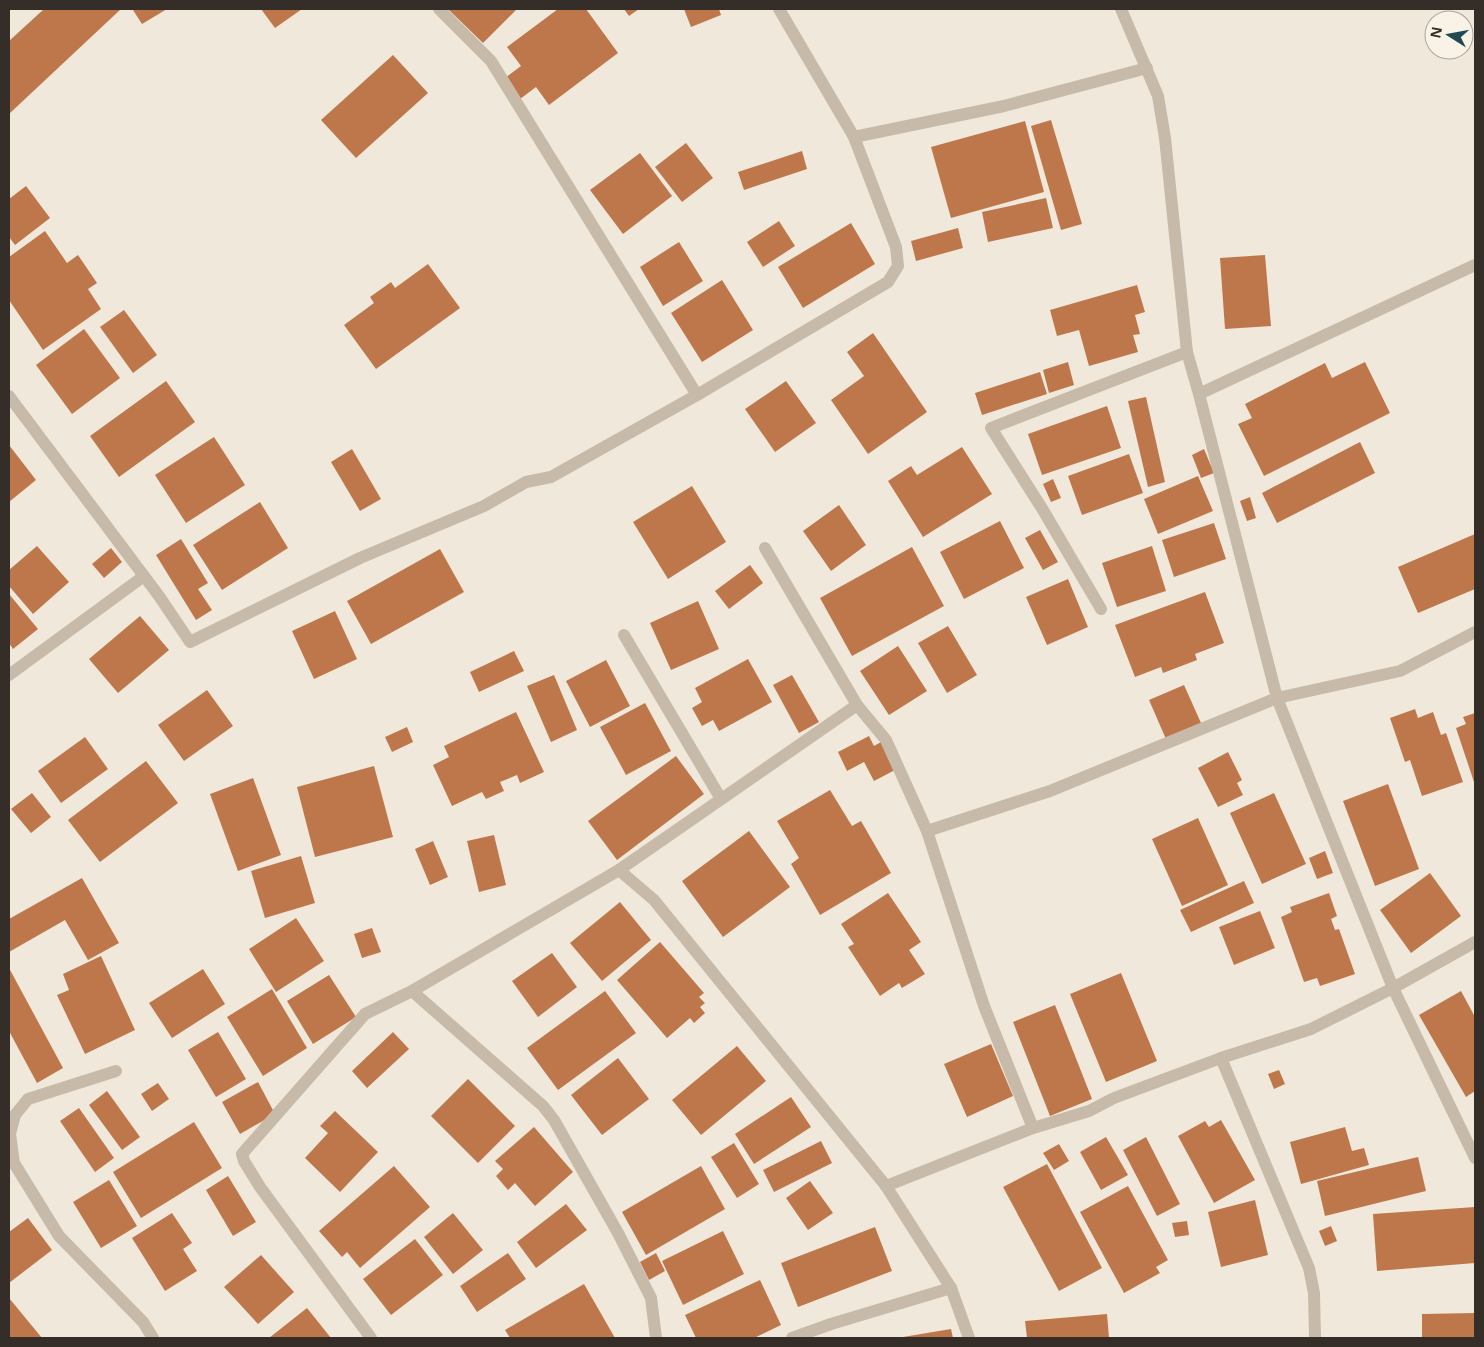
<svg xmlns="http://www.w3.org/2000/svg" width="1484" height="1347" font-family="'Open Sans',sans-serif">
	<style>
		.building { fill: #be774b }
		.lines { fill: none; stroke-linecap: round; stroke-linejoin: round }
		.minor { stroke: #c7baa8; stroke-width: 12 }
	</style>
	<rect width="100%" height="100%" fill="#f0e9db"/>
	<g class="building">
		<polygon points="44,9 121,9 9,114 9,41"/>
		<polygon points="135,9 167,9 142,24 133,10"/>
		<polygon points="261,9 302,9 275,28"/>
		<polygon points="448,9 517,9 483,43"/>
		<polygon points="558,9 586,9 618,53 549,105 536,87 520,99 505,78 521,66 507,47"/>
		<polygon points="624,9 639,9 629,16"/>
		<polygon points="684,9 719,9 721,15 691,27"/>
		<polygon points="393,55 428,93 356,158 321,120"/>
		<polygon points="1051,120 1082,224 1061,230 1031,126"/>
		<polygon points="1025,121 1044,192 951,218 931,147"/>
		<polygon points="686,143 713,178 682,202 655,167"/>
		<polygon points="802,151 807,169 744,190 738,172"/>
		<polygon points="640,153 672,196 623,234 590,190"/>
		<polygon points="26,186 50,218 15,245 9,237 9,199"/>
		<polygon points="1046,198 1053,228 988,242 982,212"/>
		<polygon points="779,221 795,246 763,267 747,242"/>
		<polygon points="851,223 875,264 803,308 778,267"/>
		<polygon points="958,228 963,248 916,261 911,241"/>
		<polygon points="45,231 67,263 78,255 97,283 88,289 101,309 43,350 9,300 9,257"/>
		<polygon points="679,242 703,281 663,306 640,267"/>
		<polygon points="1265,255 1271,326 1225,329 1220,258"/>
		<polygon points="428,264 460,308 376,369 344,325 374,303 370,297 391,282 395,288"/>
		<polygon points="722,280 753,330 702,362 671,313"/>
		<polygon points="1137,285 1145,312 1135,315 1140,334 1133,335 1138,352 1089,366 1079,330 1057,336 1050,310"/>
		<polygon points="124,310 157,355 133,373 100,327"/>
		<polygon points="84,329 120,378 72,414 36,365"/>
		<polygon points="873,333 927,412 868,454 831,400 864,376 847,352"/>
		<polygon points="1068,362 1074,385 1049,393 1043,370"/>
		<polygon points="1365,362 1390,413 1264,476 1238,424 1252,418 1245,404 1325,363 1332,378"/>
		<polygon points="1040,372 1047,394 982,415 975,393"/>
		<polygon points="166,381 195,422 119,477 90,436"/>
		<polygon points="786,381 816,423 775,452 745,409"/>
		<polygon points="1146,397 1165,482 1148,487 1128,401"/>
		<polygon points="1107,406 1121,448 1042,475 1028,434"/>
		<polygon points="214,437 245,485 186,523 155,475"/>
		<polygon points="1360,442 1375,473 1277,523 1262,493"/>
		<polygon points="9,445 36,480 9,502"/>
		<polygon points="962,447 992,494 923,537 888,481 911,466 917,475"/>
		<polygon points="352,449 381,499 360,511 331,462"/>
		<polygon points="1204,449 1214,473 1201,478 1192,455"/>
		<polygon points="1129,454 1143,493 1082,515 1068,476"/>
		<polygon points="1198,476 1213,511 1158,534 1144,499"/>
		<polygon points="1053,479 1061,498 1051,502 1043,484"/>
		<polygon points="692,486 726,542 668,579 633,522"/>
		<polygon points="1250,497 1256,518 1247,521 1240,501"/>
		<polygon points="260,502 288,548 222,590 193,545"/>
		<polygon points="839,505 866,545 831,571 803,531"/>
		<polygon points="1000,521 1024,568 964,599 940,552"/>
		<polygon points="1214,523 1226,559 1174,577 1162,540"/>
		<polygon points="1040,530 1058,562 1043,570 1025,538"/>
		<polygon points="1475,534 1475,589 1418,613 1398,567"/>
		<polygon points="181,539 208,583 198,589 212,610 196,620 156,555"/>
		<polygon points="37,546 69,582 33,614 9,586 9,570"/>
		<polygon points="1152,546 1166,591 1117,607 1102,563"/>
		<polygon points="912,547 944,606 852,656 820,598"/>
		<polygon points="111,548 122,562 104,578 92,564"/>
		<polygon points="440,549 464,592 371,644 347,601"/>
		<polygon points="750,565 763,583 729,609 715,591"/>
		<polygon points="1068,579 1088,627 1047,645 1026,597"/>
		<polygon points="1205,592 1224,643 1195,654 1197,660 1163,673 1161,667 1135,677 1115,625"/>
		<polygon points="9,594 38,629 13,649 9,643"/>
		<polygon points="698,601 719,649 671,670 650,623"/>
		<polygon points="335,611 357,659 314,679 292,631"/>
		<polygon points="140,616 169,650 118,693 89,659"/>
		<polygon points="948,626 977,675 947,693 918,643"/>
		<polygon points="898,646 927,691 889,715 860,671"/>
		<polygon points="514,651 524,671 479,692 470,672"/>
		<polygon points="748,659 772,702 719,731 713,720 702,726 692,708 702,702 695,688"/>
		<polygon points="606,660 630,706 590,727 566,681"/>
		<polygon points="554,675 577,730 551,742 527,686"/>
		<polygon points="792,675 819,722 799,733 773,685"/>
		<polygon points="1184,685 1201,723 1166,739 1149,700"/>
		<polygon points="207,690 233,726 184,761 158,725"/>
		<polygon points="645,703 671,751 626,775 600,727"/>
		<polygon points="1415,709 1418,718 1433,712 1441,735 1446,733 1463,782 1422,796 1410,760 1405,762 1390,718"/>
		<polygon points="516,712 544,772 520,783 517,775 500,782 504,791 486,799 482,792 452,806 433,765 449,757 444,746"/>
		<polygon points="1475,713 1475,785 1456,728 1466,724 1463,717"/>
		<polygon points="407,727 413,742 392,752 385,737"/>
		<polygon points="869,736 874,746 881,742 895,770 874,781 864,762 847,771 838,752"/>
		<polygon points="85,737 108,769 61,803 38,771"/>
		<polygon points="1228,752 1242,780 1237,783 1243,795 1218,807 1198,768"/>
		<polygon points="676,756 704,794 617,860 588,821"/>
		<polygon points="146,761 178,803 100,862 68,820"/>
		<polygon points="374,766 393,837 315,857 297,787"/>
		<polygon points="253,778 281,855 238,871 210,794"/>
		<polygon points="1388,784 1419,869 1375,886 1343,801"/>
		<polygon points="830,790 852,826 861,821 891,873 820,915 791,864 799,858 777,821"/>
		<polygon points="32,793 51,817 31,833 11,809"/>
		<polygon points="1274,793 1306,864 1262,884 1230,813"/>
		<polygon points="1198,818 1228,885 1182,906 1152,839"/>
		<polygon points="749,831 790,887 723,937 682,881"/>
		<polygon points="494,835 506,885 479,892 467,841"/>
		<polygon points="433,841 448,877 430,885 415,849"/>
		<polygon points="1325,851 1333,873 1317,879 1309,858"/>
		<polygon points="301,856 315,903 265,918 251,871"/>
		<polygon points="1430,873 1461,916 1411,953 1380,910"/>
		<polygon points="82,878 119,943 88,960 65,920 9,952 9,919"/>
		<polygon points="1244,881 1254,903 1191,932 1180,910"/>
		<polygon points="888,893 921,942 909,950 925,974 902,988 899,983 880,996 848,947 854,944 841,924"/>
		<polygon points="1329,893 1337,916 1331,919 1335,930 1339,929 1355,974 1320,986 1317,978 1304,982 1281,917 1292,912 1290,907"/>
		<polygon points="620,902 651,940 602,981 570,943"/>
		<polygon points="1260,911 1275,948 1234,965 1219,927"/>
		<polygon points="296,918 324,961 276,992 249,949"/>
		<polygon points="372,928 381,952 362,958 354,934"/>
		<polygon points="660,942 704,993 699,997 705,1003 700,1007 705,1013 694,1023 690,1018 667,1038 617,980"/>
		<polygon points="552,953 577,987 538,1017 512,981"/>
		<polygon points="101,956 135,1030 85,1054 57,995 69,990 63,974"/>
		<polygon points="9,968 63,1068 37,1083 9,1031"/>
		<polygon points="203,969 225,1004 172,1038 149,1003"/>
		<polygon points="1121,973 1157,1061 1106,1082 1070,994"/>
		<polygon points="329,975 356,1017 313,1044 287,1001"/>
		<polygon points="272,989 307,1048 263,1076 227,1017"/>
		<polygon points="605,991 636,1033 558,1090 527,1048"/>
		<polygon points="1461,991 1475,1017 1475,1091 1466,1097 1419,1015"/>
		<polygon points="1055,1005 1092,1099 1050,1116 1013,1022"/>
		<polygon points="218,1032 246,1079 216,1097 188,1050"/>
		<polygon points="393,1032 409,1049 367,1088 352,1071"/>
		<polygon points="991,1044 1013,1096 967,1117 944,1064"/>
		<polygon points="737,1046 766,1081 701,1135 672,1100"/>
		<polygon points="618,1058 649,1099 602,1135 571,1095"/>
		<polygon points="1279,1070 1285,1084 1274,1089 1268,1074"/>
		<polygon points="468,1079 515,1126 478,1163 431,1116"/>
		<polygon points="258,1082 275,1114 240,1134 222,1102"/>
		<polygon points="158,1083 169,1099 152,1111 141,1094"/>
		<polygon points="107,1091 140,1137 122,1150 89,1105"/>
		<polygon points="791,1097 811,1127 754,1164 735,1134"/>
		<polygon points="79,1108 114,1158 95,1172 60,1121"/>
		<polygon points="335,1111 378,1152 340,1192 305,1158 328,1133 320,1126"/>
		<polygon points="1221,1120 1255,1180 1214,1203 1178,1136 1205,1121 1209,1127"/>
		<polygon points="194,1122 222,1168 141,1218 113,1172"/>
		<polygon points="534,1127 573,1172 535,1206 515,1183 508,1190 496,1176 503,1169 495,1161"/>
		<polygon points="1345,1127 1352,1151 1364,1148 1369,1165 1301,1184 1290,1142"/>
		<polygon points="1106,1137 1128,1175 1101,1190 1080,1152"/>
		<polygon points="1146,1137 1180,1204 1157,1216 1123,1150"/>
		<polygon points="821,1141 832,1163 774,1192 763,1170"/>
		<polygon points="734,1143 759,1184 737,1198 711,1157"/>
		<polygon points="1059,1144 1069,1161 1054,1170 1043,1153"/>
		<polygon points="1418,1157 1426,1191 1325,1216 1317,1181"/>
		<polygon points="1047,1164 1102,1268 1059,1291 1003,1187"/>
		<polygon points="394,1166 430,1207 360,1268 347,1252 342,1257 319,1231"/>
		<polygon points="701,1166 725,1209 646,1255 622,1212"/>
		<polygon points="228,1176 256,1222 233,1236 206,1190"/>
		<polygon points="109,1180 137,1226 101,1248 73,1202"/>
		<polygon points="810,1181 833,1213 808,1230 786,1198"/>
		<polygon points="1128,1186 1168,1260 1156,1267 1160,1273 1124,1293 1080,1212"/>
		<polygon points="1255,1200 1268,1255 1221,1267 1208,1212"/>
		<polygon points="566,1204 587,1230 536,1268 517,1242"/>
		<polygon points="1475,1207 1475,1263 1377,1271 1373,1214"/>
		<polygon points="172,1213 192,1243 183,1249 197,1271 165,1291 132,1238"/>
		<polygon points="453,1213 483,1250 453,1274 424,1237"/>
		<polygon points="28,1218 52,1250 9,1283 9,1232"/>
		<polygon points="1187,1221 1189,1235 1175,1237 1172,1223"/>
		<polygon points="1331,1226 1337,1241 1325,1246 1319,1231"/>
		<polygon points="875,1227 892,1271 798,1307 781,1263"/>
		<polygon points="723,1231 744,1274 683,1305 662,1261"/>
		<polygon points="415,1239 443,1275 391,1315 363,1279"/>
		<polygon points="508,1253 526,1279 477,1312 460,1286"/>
		<polygon points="656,1253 665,1271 649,1280 640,1262"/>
		<polygon points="261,1255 294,1292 258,1324 224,1287"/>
		<polygon points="760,1280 781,1325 754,1338 696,1338 685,1315"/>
		<polygon points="584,1284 615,1338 510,1338 505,1330"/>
		<polygon points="9,1298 42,1338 9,1338"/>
		<polygon points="307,1308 331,1338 269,1338"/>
		<polygon points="1475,1313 1475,1338 1422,1338 1422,1314"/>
		<polygon points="1107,1314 1109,1338 1027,1338 1025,1321"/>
		<polygon points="951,1329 953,1338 903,1338 903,1337"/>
	</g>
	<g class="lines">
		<g class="minor">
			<polyline points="439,9 491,61 697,395"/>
			<polyline points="854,137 1004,106 1147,68"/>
			<polyline points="1199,394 1475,265"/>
			<polyline points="9,396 159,596 190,642 360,558 484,506 526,482 551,477 697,395 888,282 898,266 896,247 854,137 779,9"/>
			<polyline points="765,548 857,705"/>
			<polyline points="1101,609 1043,510 991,428 1187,352"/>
			<polyline points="1475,632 1400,671 1277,698 1393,988 1475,1158"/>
			<polyline points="624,635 721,799"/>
			<polyline points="9,675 144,576"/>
			<polyline points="927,831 984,1006 1033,1128"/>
			<polyline points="619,870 654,900 886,1186 951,1288 969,1338"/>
			<polyline points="412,991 543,1106 554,1120 618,1233 651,1298 656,1338"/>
			<polyline points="1221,1058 1309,1268 1314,1293 1315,1338"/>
			<polyline points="116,1071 28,1099 15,1115 10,1134 14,1163 59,1236 143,1322 153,1338"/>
			<polyline points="886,1186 1033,1128 1089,1111 1114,1098 1221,1058 1311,1029 1393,988 1475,942"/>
			<polyline points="371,1338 260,1187 244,1161 242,1154 365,1014 412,991 619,870 857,705 886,740 927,831 1050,791 1277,698 1199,394 1187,352 1165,138 1158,96 1121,9"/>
			<polyline points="792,1338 831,1324 951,1288"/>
		</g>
	</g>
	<rect width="1484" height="1347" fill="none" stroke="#342d28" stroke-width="20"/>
	<g transform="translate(1449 35) rotate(281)"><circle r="24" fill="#f8f2e7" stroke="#aaa39b"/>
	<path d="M0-4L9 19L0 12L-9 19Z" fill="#204953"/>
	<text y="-8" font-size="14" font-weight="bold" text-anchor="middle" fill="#342d28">N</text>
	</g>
</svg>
